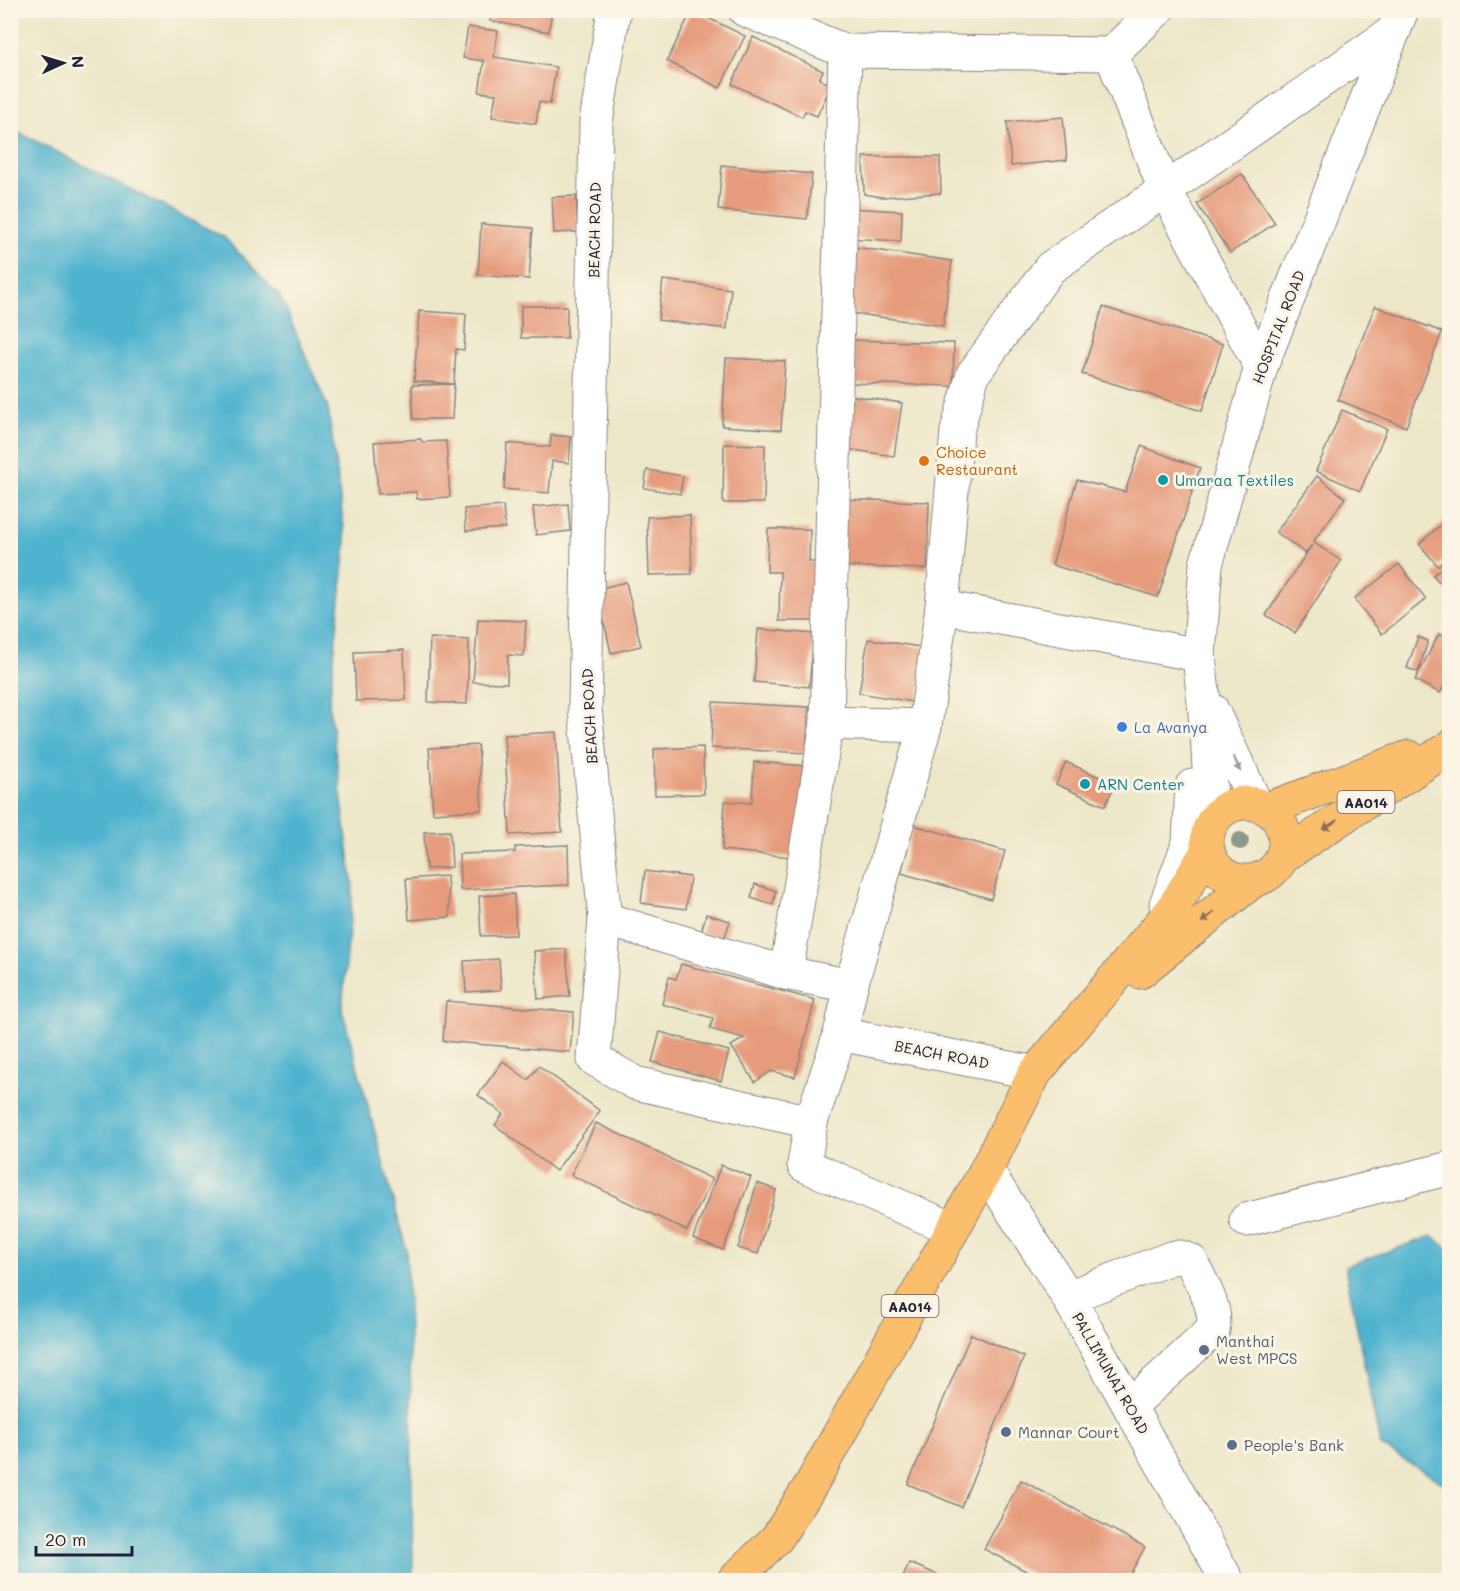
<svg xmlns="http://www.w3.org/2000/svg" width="1460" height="1591" font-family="Mali,sans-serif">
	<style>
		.water { fill: #50b3cf; stroke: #396a85; stroke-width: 1.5 }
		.building { fill: #e69b7d }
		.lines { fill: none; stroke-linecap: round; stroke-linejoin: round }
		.minor-casing { stroke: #888482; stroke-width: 35 }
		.highway-casing { stroke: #888482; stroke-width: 35 }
		.minor { stroke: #fff; stroke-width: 33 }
		.highway { stroke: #fabe6d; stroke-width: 33 }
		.tree { fill: #8d998b }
		.oneway { fill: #9c9ca7 }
		.oneway2 { fill: #8e7054 }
		.food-dot { fill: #e8710a; stroke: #fcf5e5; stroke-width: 2 }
		.culture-dot { fill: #0f9aa8; stroke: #fcf5e5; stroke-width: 2 }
		.shop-dot { fill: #3f7fe0; stroke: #fcf5e5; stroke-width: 2 }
		.service-dot { fill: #5c6f8a; stroke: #fcf5e5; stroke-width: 2 }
		.labels { text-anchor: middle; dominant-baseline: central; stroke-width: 6; stroke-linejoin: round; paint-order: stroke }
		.shield { fill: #fcf5e5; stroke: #63616e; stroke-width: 1.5 }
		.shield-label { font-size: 14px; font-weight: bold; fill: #22223b }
		.street-label { font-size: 15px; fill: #22223b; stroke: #fcf5e5 }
		.food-label { font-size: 15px; fill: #c56008; stroke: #fcf5e5; text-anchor: start }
		.culture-label { font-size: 15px; fill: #0d838f; stroke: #fcf5e5; text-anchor: start }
		.shop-label { font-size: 15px; fill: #366cbe; stroke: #fcf5e5; text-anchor: start }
		.service-label { font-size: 15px; fill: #4e5e75; stroke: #fcf5e5; text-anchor: start }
	</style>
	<rect width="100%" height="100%" fill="#fcf5e5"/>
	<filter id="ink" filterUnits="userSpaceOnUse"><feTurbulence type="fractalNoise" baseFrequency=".0167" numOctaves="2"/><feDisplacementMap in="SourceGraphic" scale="12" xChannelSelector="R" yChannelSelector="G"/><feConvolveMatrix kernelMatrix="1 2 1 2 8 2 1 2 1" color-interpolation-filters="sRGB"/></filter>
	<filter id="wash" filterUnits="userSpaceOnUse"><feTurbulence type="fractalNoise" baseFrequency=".008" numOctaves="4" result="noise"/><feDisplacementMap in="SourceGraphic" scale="24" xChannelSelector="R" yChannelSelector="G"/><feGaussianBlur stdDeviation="1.35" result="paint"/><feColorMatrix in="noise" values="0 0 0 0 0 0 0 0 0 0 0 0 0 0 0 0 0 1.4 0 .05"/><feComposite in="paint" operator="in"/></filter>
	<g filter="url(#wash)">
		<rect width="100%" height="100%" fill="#ede7c9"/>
		<g class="water">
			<polygon points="10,128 224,237 281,298 328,408 346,543 329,704 353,886 342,1009 406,1248 411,1397 413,1580 11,1580"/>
			<polygon points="1432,1236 1449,1249 1449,1487 1380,1445 1345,1266"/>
		</g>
		<g id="blocks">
			<g class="building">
				<polygon points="492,10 552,10 549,32 490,21"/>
				<polygon points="692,10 745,36 720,88 667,61"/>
				<polygon points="468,27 498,31 494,57 556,67 550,104 539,102 536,124 492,117 496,94 479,92 484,61 463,58"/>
				<polygon points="753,37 823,71 819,79 831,85 817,116 805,111 802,117 732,84"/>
				<polygon points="1063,117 1067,160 1011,166 1007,122"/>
				<polygon points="863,157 940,157 941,193 882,197 864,194"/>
				<polygon points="722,165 812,174 807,219 718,210"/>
				<polygon points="1242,174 1275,223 1230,253 1197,204"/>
				<polygon points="576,196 578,232 554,233 552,197"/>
				<polygon points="847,208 902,211 901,241 845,238"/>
				<polygon points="481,224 533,228 529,279 478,275"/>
				<polygon points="854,247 952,261 943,326 844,312"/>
				<polygon points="663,280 731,289 727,329 658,320"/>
				<rect x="521" y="306" width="46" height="32"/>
				<polygon points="1375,306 1442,332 1406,427 1338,400"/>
				<polygon points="1103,307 1223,344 1202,411 1082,374"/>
				<polygon points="419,311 466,314 464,350 456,349 452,419 413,419 412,385 454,384 414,381"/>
				<polygon points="847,340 954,343 953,386 846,383"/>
				<polygon points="726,358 785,361 781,430 722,426"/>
				<polygon points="847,395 902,403 894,456 840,448"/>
				<polygon points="1342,410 1387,429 1360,491 1316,471"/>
				<polygon points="551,435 571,437 569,463 552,461 549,493 504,489 507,443 550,447"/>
				<polygon points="421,439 422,442 446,441 450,497 417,499 416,492 378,494 374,442"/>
				<polygon points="724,444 765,445 764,503 723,503"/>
				<polygon points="1141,446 1200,468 1158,597 1052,565 1077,480 1125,492"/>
				<polygon points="647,470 683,476 680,494 644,488"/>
				<polygon points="1317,476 1345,498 1313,542 1341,561 1295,633 1266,615 1312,545 1305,553 1276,532"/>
				<polygon points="836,499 929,502 927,569 834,566"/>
				<polygon points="568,504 570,531 536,535 533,507"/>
				<polygon points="503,506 505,528 466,531 464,509"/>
				<polygon points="690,515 692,574 649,575 647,517"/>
				<polygon points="1446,520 1450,524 1450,555 1438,566 1419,544"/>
				<polygon points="768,529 810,529 809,562 815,562 814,621 779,621 780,572 767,572"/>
				<polygon points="1450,561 1450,594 1433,575"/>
				<polygon points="1399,564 1426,599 1382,634 1354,599"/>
				<polygon points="626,582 641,646 611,653 597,589"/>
				<polygon points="478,619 526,621 524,656 508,655 507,683 473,682"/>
				<polygon points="758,629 814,634 809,687 754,682"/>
				<polygon points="1439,634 1450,639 1450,675 1440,693 1415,680"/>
				<polygon points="1418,637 1428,641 1418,672 1407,668"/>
				<polygon points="430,638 469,640 467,704 428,702"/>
				<polygon points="868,639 927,648 918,703 859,693"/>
				<polygon points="404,650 406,700 356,701 354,652"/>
				<polygon points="713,702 809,707 806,753 711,748"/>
				<polygon points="556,732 562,832 510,835 504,735"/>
				<polygon points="478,745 482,810 433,813 429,748"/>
				<polygon points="703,747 704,794 655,795 654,749"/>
				<polygon points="754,762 806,766 801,858 722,850 725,801 752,803"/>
				<polygon points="1066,762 1115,784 1105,806 1056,784"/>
				<polygon points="914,825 1005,851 991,899 901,873"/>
				<polygon points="450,831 452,867 426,869 424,832"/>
				<polygon points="568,845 569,885 460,890 459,854 515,852 515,847"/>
				<polygon points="645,871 690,877 686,909 641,903"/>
				<polygon points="447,876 450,917 409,920 406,879"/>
				<polygon points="755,884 776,891 773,905 751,898"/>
				<polygon points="514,894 516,935 481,936 479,896"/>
				<polygon points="706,914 730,921 724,940 701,933"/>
				<polygon points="566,949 570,996 538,999 534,951"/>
				<polygon points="499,959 501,990 466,992 464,961"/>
				<polygon points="681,964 815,1000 795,1077 771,1071 755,1082 731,1046 744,1038 710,1029 713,1018 662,1004 669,977 676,979"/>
				<polygon points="446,1001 574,1012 570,1052 443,1041"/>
				<polygon points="660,1032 729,1051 721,1081 652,1062"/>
				<polygon points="503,1061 528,1080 539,1066 600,1111 556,1171 495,1125 503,1114 478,1095"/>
				<polygon points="596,1123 712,1179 687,1231 571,1175"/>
				<polygon points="721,1165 751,1177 723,1250 693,1238"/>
				<polygon points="757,1183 776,1190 758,1254 738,1248"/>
				<polygon points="971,1334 1024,1357 961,1507 908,1484"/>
				<polygon points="1021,1480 1145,1547 1127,1580 1043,1580 984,1549"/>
				<polygon points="909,1563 951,1580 902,1580"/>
			</g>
		</g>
	</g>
	<g filter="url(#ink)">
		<use href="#blocks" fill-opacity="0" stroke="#888482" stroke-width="1.5"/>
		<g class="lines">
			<g class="minor-casing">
				<g id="minor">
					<polyline points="614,10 596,122 585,708 605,919 786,973 851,986 840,1034 1035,1073"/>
					<polyline points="745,10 845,51 827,723"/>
					<polyline points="845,51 1111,54 1165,190 1394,31"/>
					<polyline points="1111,54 1157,10"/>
					<polyline points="942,607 1199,655"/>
					<polyline points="1212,710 1256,804"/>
					<polyline points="925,726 942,607 957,431 973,374 1050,268 1165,190 1261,367"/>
					<polyline points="1212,822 1207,732 1199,655 1206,565 1261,367 1402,10"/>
					<polyline points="1166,904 1189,842 1192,786"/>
					<polyline points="605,919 594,1059 635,1083 811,1122"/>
					<polyline points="786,973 827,723 925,726 851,986"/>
					<polyline points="840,1034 811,1122 804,1165 953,1229"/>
					<polyline points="986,1170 1068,1297 1227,1580"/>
					<polyline points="1246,1220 1450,1168"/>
					<path d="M1068,1297L1171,1258L1181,1257L1191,1261C1201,1283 1218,1307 1213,1330L1130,1406"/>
				</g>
			</g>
			<g class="highway-casing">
				<g id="highway">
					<circle cx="1246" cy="842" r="39"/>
					<polyline points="1267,809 1409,757"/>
					<polyline points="1282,857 1450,747"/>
					<polyline points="1140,972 1253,881"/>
					<polyline points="734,1580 777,1538 812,1483 986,1170 1035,1073 1172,910 1208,850"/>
				</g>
			</g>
			<use href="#minor" class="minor"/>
			<use href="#highway" class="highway"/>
		</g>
		<circle class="tree" cx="1240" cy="841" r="9"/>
		<defs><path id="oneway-solid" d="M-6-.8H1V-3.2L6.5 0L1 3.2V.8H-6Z" transform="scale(1.5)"/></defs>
		<use class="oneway" href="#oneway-solid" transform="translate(1237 764) rotate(65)"/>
		<g class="oneway2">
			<use href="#oneway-solid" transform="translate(1330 825) rotate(147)"/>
			<use href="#oneway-solid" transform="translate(1208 917) rotate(141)"/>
		</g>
	</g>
	<circle class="food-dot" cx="924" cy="461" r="6"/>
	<g class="culture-dot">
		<circle cx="1163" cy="480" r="6"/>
		<circle cx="1085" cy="784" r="6"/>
	</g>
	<circle class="shop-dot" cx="1122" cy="727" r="6"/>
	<g class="service-dot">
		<circle cx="1204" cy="1350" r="6"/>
		<circle cx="1006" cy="1432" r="6"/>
		<circle cx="1232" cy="1445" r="6"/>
	</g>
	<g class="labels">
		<g class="shield">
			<rect x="1337.5" y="791" width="57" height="22" rx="4.5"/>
			<rect x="881.5" y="1295" width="57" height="22" rx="4.5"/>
		</g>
		<g class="shield-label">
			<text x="1366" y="802">AA014</text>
			<text x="910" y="1306">AA014</text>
		</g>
		<g class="street-label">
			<text transform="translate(594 230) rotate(-89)">BEACH ROAD</text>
			<text transform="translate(1278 327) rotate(-69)">HOSPITAL ROAD</text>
			<text transform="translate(589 716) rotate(-93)">BEACH ROAD</text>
			<text transform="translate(942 1054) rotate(11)">BEACH ROAD</text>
			<text transform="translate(1111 1373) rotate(60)">PALLIMUNAI ROAD</text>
		</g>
		<g class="food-label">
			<text x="936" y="452">Choice<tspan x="936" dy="17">Restaurant</tspan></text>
		</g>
		<g class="culture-label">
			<text x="1175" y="480">Umaraa Textiles</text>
			<text x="1097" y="784">ARN Center</text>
		</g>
		<g class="shop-label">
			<text x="1134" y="727">La Avanya</text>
		</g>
		<g class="service-label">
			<text x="1216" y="1341">Manthai<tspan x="1216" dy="17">West MPCS</tspan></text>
			<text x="1018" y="1432">Mannar Court</text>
			<text x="1244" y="1445">People's Bank</text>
		</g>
	</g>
	<rect width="1460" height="1591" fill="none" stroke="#fcf5e5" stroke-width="36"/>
	<g transform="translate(63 63) rotate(86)" stroke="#fcf5e5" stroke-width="4.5" paint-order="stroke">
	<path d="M0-4.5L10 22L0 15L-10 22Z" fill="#22223b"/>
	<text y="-9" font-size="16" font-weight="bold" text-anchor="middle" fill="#22223b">N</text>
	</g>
	<path d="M36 1546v9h96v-9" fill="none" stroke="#22223b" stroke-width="3"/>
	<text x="45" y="1546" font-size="18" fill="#22223b" stroke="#fcf5e5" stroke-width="4.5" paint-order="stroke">20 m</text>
</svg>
